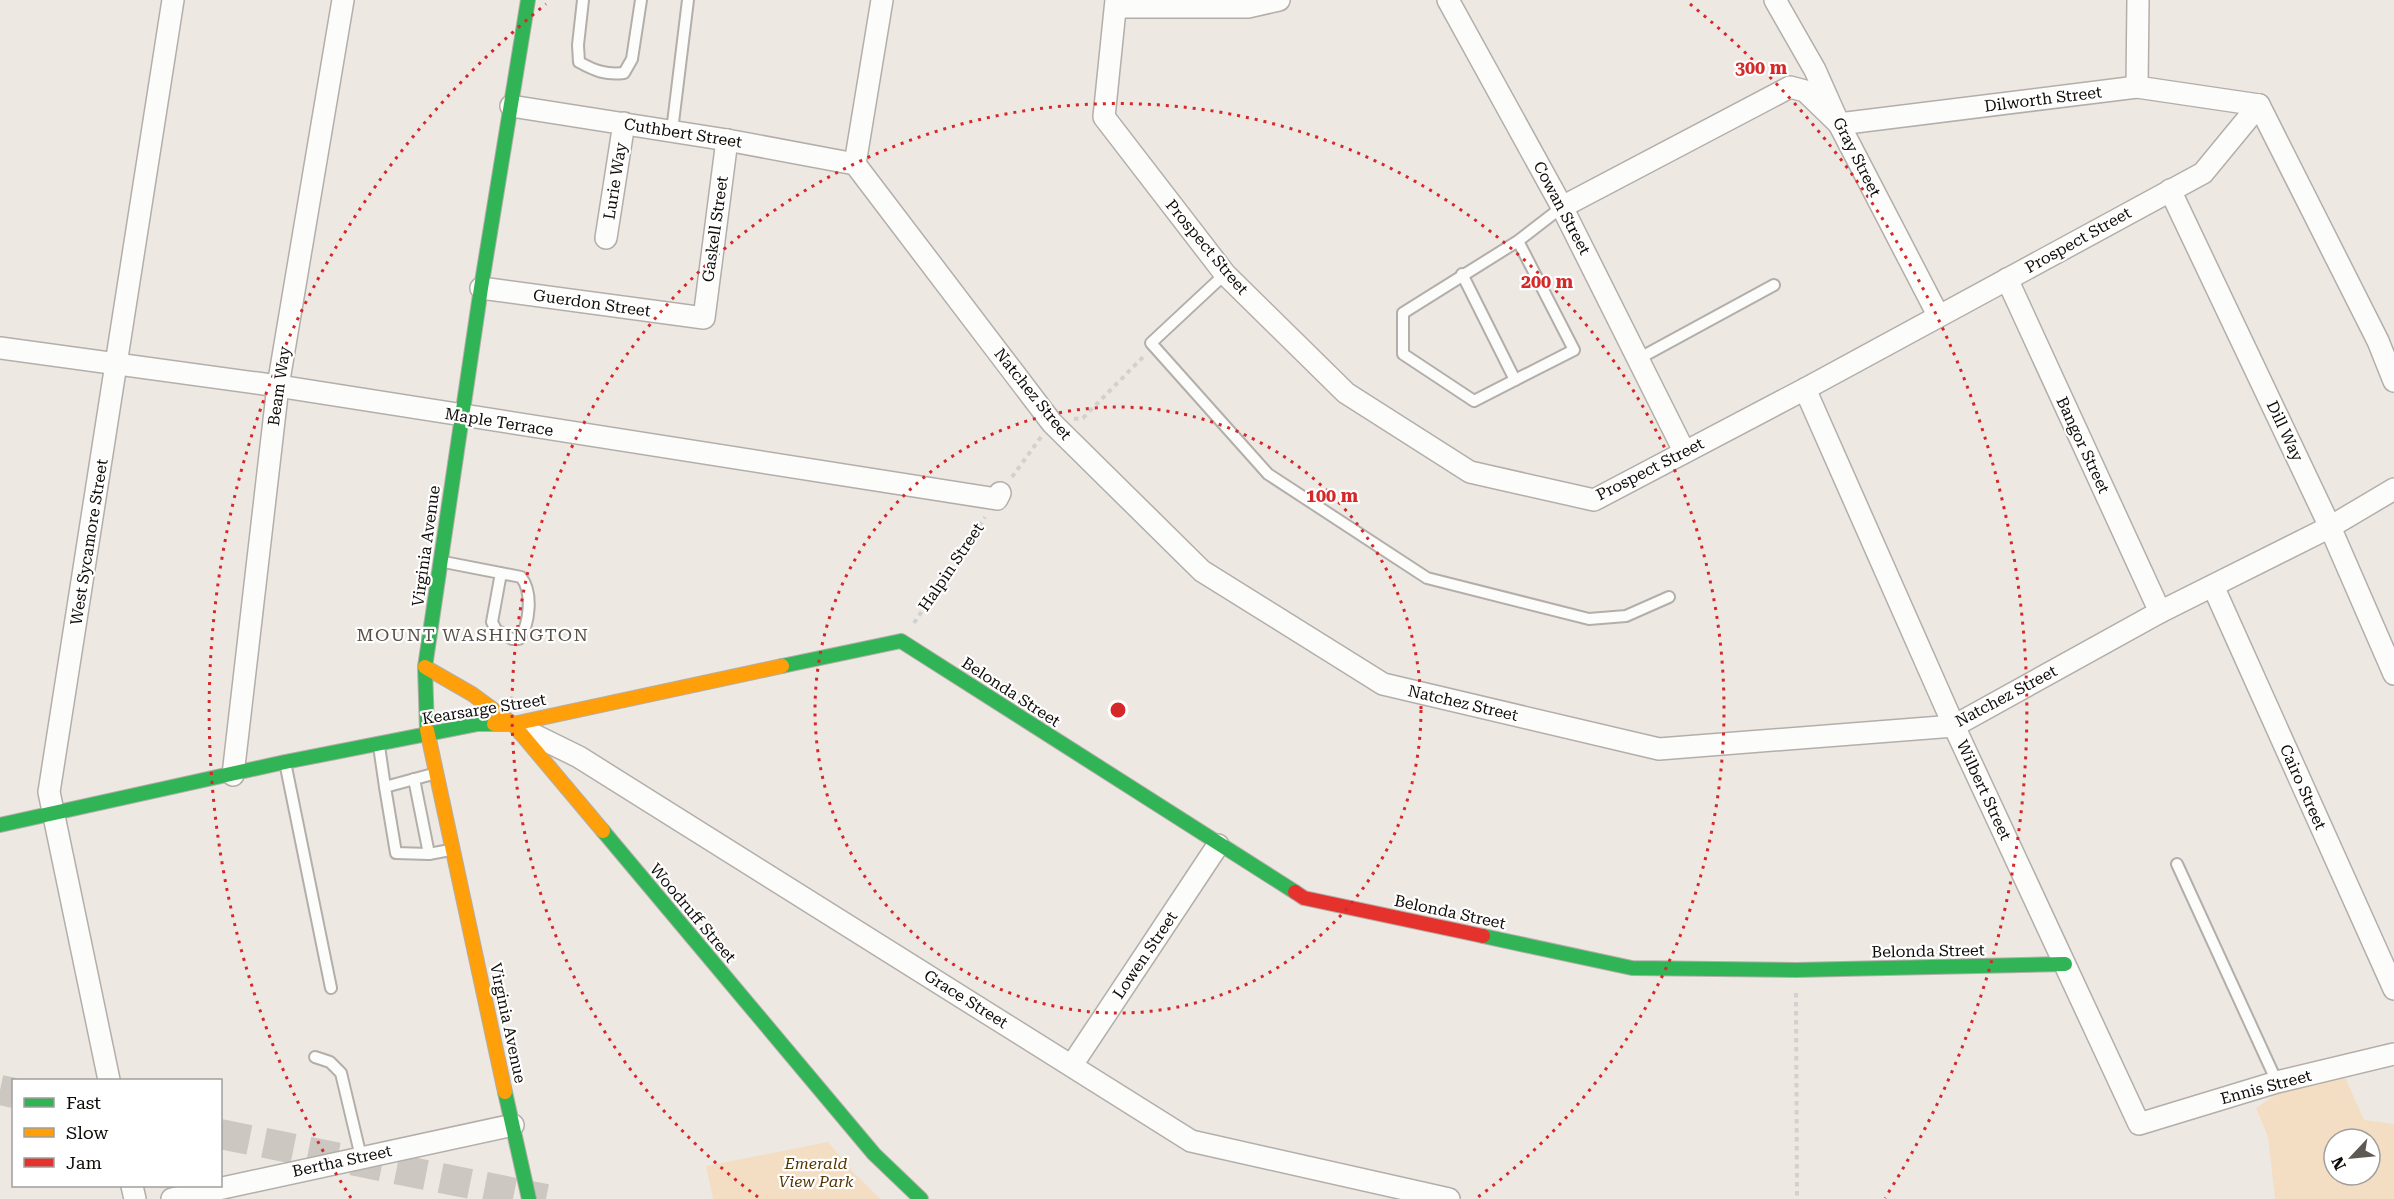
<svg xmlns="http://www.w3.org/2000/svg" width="2394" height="1199" font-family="'Roboto Serif',serif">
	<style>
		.green { fill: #f3dec4; fill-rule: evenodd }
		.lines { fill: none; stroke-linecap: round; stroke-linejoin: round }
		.secondary-tunnel { stroke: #cdc7c1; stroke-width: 30; stroke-dasharray: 30 15; stroke-linecap: butt }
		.lane-casing { stroke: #b3aeaa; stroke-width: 14 }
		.street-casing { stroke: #b3aeaa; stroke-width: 24 }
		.fast-casing { stroke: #b3aeaa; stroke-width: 16 }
		.slow-casing { stroke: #b3aeaa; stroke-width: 16 }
		.jam-casing { stroke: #b3aeaa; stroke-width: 16 }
		.path { stroke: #d2d1cf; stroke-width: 4; stroke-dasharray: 4.5 4.5; stroke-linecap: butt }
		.lane { stroke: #fcfcfb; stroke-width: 10 }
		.street { stroke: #fcfcfb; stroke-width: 21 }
		.fast { stroke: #30b455; stroke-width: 14 }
		.slow { stroke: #ff9f0a; stroke-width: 14 }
		.jam { stroke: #e5322d; stroke-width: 14 }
		.ring { fill: none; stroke: #d62828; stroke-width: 3; stroke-dasharray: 3 6 }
		.labels { text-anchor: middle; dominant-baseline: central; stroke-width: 4.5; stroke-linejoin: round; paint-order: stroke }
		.street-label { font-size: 16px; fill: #0f0c08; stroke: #fff }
		.park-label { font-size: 16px; font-style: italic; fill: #553603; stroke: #fff }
		.neighbourhood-label { font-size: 18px; letter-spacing: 1.5px; fill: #585147; stroke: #fff }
		.centre { fill: #d62828; stroke: #fff; stroke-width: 3 }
		.ring-label { font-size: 18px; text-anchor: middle; font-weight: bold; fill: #d62828; stroke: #fff; stroke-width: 4.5; stroke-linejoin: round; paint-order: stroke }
	</style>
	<rect width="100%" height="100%" fill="#eee8e2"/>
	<g class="green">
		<path d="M2345,1077L2364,1120L2394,1124V1199H2275L2268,1137L2256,1108L2281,1091ZM2334,1139H2370V1175H2334Z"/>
		<polygon points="828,1142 855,1174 880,1199 713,1199 706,1166"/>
	</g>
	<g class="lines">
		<g class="secondary-tunnel">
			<polyline points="0,1090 14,1093"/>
			<polyline points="220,1134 546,1199"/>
		</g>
		<g class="lane-casing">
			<g id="lane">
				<path d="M583,0L578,45L579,62C595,71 606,75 624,73L632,59L641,0"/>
				<polyline points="672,131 688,0"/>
				<polyline points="1518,241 1574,350 1474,401 1403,354 1403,313 1518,241 1562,207"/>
				<polyline points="1225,274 1151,343 1268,474 1427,578 1589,619 1626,616 1669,597"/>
				<polyline points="1462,274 1515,380"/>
				<polyline points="1638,359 1774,285"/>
				<path d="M444,562L521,577C533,592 530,624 519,639H512L496,630L492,622L501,573"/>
				<polyline points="379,746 385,787"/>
				<polyline points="285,762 331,988"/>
				<polyline points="433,774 385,787 396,853 429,854 450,850"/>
				<polyline points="414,779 429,854"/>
				<polyline points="2177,864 2277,1082"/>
				<polyline points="315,1057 330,1062 341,1073 361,1157"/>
			</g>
		</g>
		<g class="street-casing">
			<g id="street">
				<polyline points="882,0 855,164 1052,423 1202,571 1383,684 1659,749 1954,726 2160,612 2330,527 2394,489"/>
				<polyline points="1116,0 1104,117 1225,274 1346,393 1470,472 1594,500 1805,389 2203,173 2259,105"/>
				<polyline points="1448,0 1562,207 1684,451"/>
				<polyline points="1775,0 1815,70 1839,124 1938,315"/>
				<polyline points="1116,7 1248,7 1279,0"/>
				<polyline points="2137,87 2138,0"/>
				<polyline points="2259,105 2378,341 2394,381"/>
				<polyline points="511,106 727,140 855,164"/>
				<polyline points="2170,190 2330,527 2394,674"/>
				<polyline points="1562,207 1790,87 1805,91 1839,124 2137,87 2259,105"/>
				<polyline points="606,238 624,123"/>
				<polyline points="2007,279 2160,612"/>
				<polyline points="481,288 704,318 727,140"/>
				<polyline points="0,348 278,386 997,499 1000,493"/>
				<polyline points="1805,389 1954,726 2139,1124 2277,1082 2394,1054"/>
				<polyline points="2213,586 2394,989"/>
				<polyline points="522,729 579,757 1191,1141 1449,1199"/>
				<polyline points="233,775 278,386 343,0"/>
				<polyline points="1072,1065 1218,845"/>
				<polyline points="109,1080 49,792 173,0"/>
				<polyline points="132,1186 135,1199"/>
				<polyline points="172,1199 513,1125"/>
			</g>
		</g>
		<g class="fast-casing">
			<g id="fast">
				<polyline points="782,666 901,641 1295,892"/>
				<polyline points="427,730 425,667 481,288 528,0"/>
				<polyline points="0,825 285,762 478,724 494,724"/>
				<polyline points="603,831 874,1154 921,1199"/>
				<polyline points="1483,936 1632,968 1796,970 2065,964"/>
				<polyline points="505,1092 529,1199"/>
			</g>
		</g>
		<g class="slow-casing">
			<g id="slow">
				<polyline points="425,667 472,694 513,724 603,831"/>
				<polyline points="494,724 513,724 782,666"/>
				<polyline points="427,730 505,1092"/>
			</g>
		</g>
		<g class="jam-casing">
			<polyline id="jam" points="1295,892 1304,898 1483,936"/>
		</g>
		<g class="path">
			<polyline points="1074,419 1083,418 1143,357"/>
			<polyline points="1012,477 1041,437"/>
			<polyline points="914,623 985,517"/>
			<polyline points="1796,993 1797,1199"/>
		</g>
		<use href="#lane" class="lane"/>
		<use href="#street" class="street"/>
		<use href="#fast" class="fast"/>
		<use href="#slow" class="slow"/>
		<use href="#jam" class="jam"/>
	</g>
	<g class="ring">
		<circle cx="1118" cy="710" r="303"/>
		<path d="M758 1197A606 606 0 1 1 1478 1197"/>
		<path d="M351 1198A909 909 0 0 1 546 4M1690 4A909 909 0 0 1 1885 1198"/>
	</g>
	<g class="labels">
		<g class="street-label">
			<text transform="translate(2043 99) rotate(-7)">Dilworth Street</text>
			<text transform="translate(683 133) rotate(9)">Cuthbert Street</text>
			<text transform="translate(1857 157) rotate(63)">Gray Street</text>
			<text transform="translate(615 181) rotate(-81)">Lurie Way</text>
			<text transform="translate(1562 208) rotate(62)">Cowan Street</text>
			<text transform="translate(715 229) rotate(-82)">Gaskell Street</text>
			<text transform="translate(2078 240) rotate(-29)">Prospect Street</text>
			<text transform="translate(1207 247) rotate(50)">Prospect Street</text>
			<text transform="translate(592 303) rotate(8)">Guerdon Street</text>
			<text transform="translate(279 386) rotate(-82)">Beam Way</text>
			<text transform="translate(1033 394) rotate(51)">Natchez Street</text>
			<text transform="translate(499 422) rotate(9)">Maple Terrace</text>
			<text transform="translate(2285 431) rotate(65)">Dill Way</text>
			<text transform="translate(2083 445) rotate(65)">Bangor Street</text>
			<text transform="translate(1650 469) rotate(-27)">Prospect Street</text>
			<text transform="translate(89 542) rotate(-81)">West Sycamore Street</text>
			<text transform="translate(426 546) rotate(-82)">Virginia Avenue</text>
			<text transform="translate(951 567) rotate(-56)">Halpin Street</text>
			<text transform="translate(1011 692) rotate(33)">Belonda Street</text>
			<text transform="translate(2006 696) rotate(-28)">Natchez Street</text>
			<text transform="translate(1463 703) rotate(13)">Natchez Street</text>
			<text transform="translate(484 709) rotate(-9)">Kearsarge Street</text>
			<text transform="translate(2303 787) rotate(66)">Cairo Street</text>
			<text transform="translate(1984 790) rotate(65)">Wilbert Street</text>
			<text transform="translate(1450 912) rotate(12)">Belonda Street</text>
			<text transform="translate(693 913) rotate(50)">Woodruff Street</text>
			<text transform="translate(1928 951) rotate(-1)">Belonda Street</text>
			<text transform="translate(1145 955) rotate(-56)">Lowen Street</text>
			<text transform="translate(966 999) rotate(32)">Grace Street</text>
			<text transform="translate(508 1023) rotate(78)">Virginia Avenue</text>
			<text transform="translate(2266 1087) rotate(-15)">Ennis Street</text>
			<text transform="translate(342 1161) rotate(-12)">Bertha Street</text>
		</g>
		<g class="park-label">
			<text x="816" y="1163">Emerald<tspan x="816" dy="18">View Park</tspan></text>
		</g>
		<g class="neighbourhood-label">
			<text x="473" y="634">MOUNT WASHINGTON</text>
		</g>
	</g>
	<circle cx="1118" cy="710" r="9" class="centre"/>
	<g class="ring-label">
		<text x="1761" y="74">300 m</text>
		<text x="1547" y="288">200 m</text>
		<text x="1332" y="502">100 m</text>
	</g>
	<rect x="12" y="1079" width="210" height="108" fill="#ffffff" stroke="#9f9e9c" stroke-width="1.5"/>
	<rect x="24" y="1098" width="30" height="9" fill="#30b455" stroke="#9f9e9c" stroke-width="1.5"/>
	<text x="66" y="1109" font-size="18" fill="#0f0c08">Fast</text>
	<rect x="24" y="1128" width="30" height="9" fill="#ff9f0a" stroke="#9f9e9c" stroke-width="1.5"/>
	<text x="66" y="1139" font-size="18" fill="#0f0c08">Slow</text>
	<rect x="24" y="1158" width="30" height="9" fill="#e5322d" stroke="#9f9e9c" stroke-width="1.5"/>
	<text x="66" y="1169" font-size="18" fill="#0f0c08">Jam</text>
	<g transform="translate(2352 1157) rotate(244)"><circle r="28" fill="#ffffff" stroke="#9f9e9c" stroke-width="1.5"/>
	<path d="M0-4.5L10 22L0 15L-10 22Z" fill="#5d5954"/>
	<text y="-9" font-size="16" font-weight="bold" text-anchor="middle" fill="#0f0c08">N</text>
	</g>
</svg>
